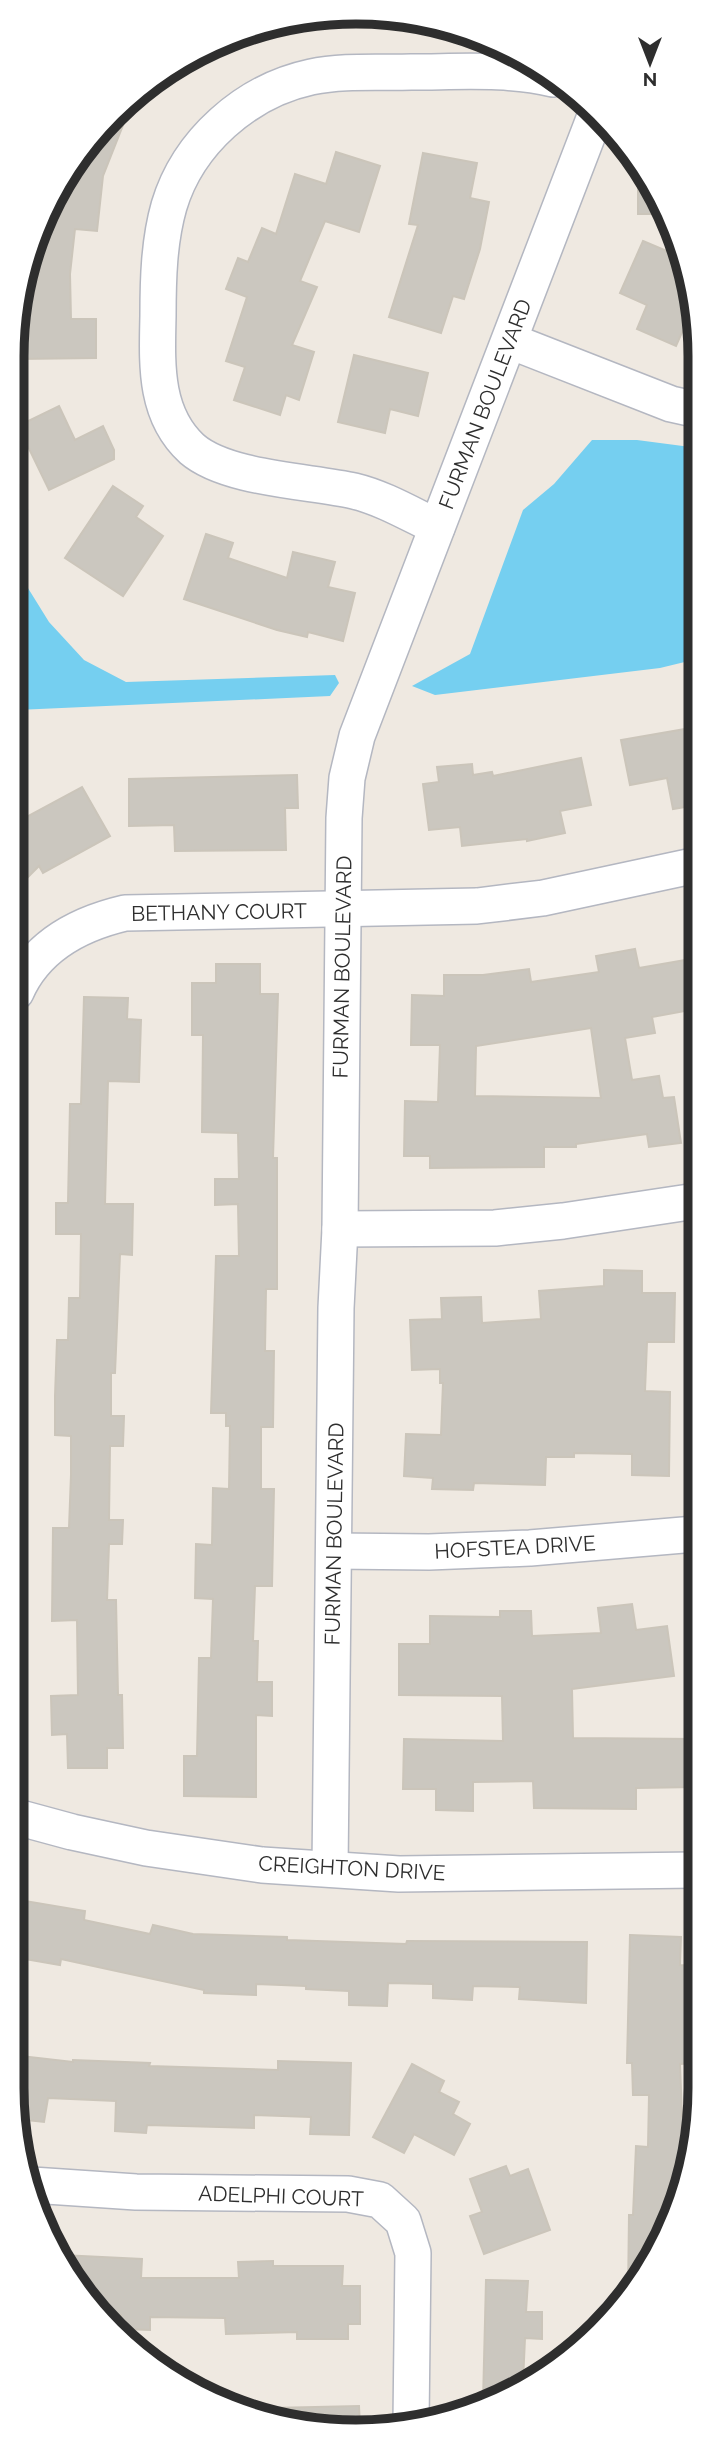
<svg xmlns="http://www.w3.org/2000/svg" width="713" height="2444" font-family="Raleway,sans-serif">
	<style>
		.water { fill: #75cff0 }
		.building { fill: #cbc7bf; stroke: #cbc5ba; stroke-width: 2; fill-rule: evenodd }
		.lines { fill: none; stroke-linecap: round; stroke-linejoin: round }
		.minor-casing { stroke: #b4b7c1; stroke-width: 38 }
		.minor { stroke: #fff; stroke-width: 35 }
		.labels { text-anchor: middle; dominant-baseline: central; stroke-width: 7; stroke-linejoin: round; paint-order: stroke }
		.street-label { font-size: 21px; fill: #2e2e2e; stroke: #fff }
		.rim { fill: none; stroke: #2e2e2e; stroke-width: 9 }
	</style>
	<rect width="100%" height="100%" fill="#efe9e1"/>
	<g class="water">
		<polygon points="592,440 637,440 698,448 697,659 660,668 435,695 412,686 470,654 523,510 554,484"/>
		<polygon points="18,572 49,622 84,660 126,682 335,675 339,683 330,696 17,710"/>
	</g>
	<g class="building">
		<polygon points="131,105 103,176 97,231 75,229 70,274 71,319 96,319 96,358 19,359 19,308 22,308 22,283 70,166"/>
		<polygon points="336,152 380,166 359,232 325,221 300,281 317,287 292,345 314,352 299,400 286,395 280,415 234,400 245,367 226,361 247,297 226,289 238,258 248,262 262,228 276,234 295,174 326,184"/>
		<polygon points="423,153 477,163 470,198 489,202 480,249 464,299 453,296 441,333 389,317 418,225 409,224"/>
		<polygon points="638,167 665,205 668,214 638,214"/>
		<polygon points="643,241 681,257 695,303 676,346 637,329 647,305 620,293"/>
		<polygon points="354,355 428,373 418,416 390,409 385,433 338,422"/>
		<polygon points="59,406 75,440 103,426 114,450 114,459 49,490 18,426"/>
		<polygon points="113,486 143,506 136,517 163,536 123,596 65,558"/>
		<polygon points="206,534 233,543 228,558 287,578 293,552 335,562 328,587 355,593 343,641 308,632 307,637 277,630 184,599"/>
		<polygon points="691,728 697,758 697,805 673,809 667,778 630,785 621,740"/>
		<polygon points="581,758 591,805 560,811 565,833 527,841 527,839 462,846 460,827 429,830 423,784 439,782 437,767 472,764 473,775 492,772 493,776"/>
		<polygon points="297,775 298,808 285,808 286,850 175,851 174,825 129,826 129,779"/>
		<polygon points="82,787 110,836 43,873 39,866 17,888 17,822"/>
		<path d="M635,949L639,968L697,958L696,1009L652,1017L655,1033L625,1038L632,1080L659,1076L663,1098L674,1097L681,1143L649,1147L647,1134L576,1144V1147H544V1167L430,1168V1156H404L405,1101L438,1102L440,1045H411L412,995L444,996V975H483L529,969L531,982L599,972L596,956ZM591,1028L601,1098L475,1096L476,1046Z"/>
		<polygon points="216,964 260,964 260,994 278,994 273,1158 277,1158 277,1289 266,1289 265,1351 274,1351 273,1427 261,1427 261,1489 274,1489 272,1586 255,1586 253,1641 258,1641 257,1682 272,1682 272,1716 256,1715 256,1797 184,1796 184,1756 197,1756 199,1658 211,1658 213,1599 195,1598 196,1544 212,1545 213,1488 229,1489 230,1426 226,1426 226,1413 211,1413 216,1256 239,1256 238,1204 215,1205 215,1179 239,1179 238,1133 202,1132 203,1035 192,1035 192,983 216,983"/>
		<polygon points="84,997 128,998 127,1019 141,1020 139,1082 108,1081 105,1204 133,1204 132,1255 120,1254 115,1373 111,1373 111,1416 124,1416 123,1446 110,1446 109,1520 123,1520 122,1544 109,1544 107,1600 116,1600 118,1695 122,1695 123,1748 107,1748 107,1768 68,1768 67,1734 52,1735 51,1696 78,1695 77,1620 52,1621 53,1528 69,1528 71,1475 71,1436 55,1435 55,1396 57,1340 68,1340 69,1298 80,1298 81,1234 56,1234 56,1203 68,1203 70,1104 81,1104"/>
		<polygon points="604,1270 642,1271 642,1293 675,1293 674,1342 647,1342 645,1391 670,1392 669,1476 632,1475 632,1454 574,1453 574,1457 546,1457 545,1485 474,1483 473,1490 432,1489 433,1478 404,1476 406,1434 441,1435 443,1383 440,1383 440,1369 412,1370 410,1320 442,1319 441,1298 481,1297 482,1323 541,1319 539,1291 604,1286"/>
		<polygon points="632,1604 636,1630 667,1626 674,1676 572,1689 573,1738 695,1739 695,1787 636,1788 636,1809 534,1808 533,1781 473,1782 473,1811 436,1810 436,1789 403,1789 404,1739 503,1741 502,1696 399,1695 399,1644 430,1644 430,1616 500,1617 500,1611 531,1611 532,1636 601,1633 598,1608"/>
		<polygon points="13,1899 85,1911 84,1920 150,1934 153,1925 193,1934 287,1937 287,1940 406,1944 407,1941 587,1942 586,2003 519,1999 520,1987 473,1986 472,2000 433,1998 433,1984 388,1983 387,2006 349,2005 349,1991 306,1989 306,1986 256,1984 256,1995 204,1993 204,1990 61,1959 60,1965 13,1957"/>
		<polygon points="630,1935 681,1937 680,1965 695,1966 694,2063 680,2064 682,2116 692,2116 690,2164 643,2278 628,2294 629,2215 633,2215 636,2146 648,2147 649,2095 633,2095 632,2063 627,2063"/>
		<polygon points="12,2055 73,2062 73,2060 150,2063 149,2066 278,2070 278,2061 351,2063 349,2135 310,2134 311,2117 254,2115 254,2128 147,2125 146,2133 115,2131 116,2101 48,2098 44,2122 18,2119 12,2088"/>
		<polygon points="412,2064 444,2081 439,2092 459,2102 453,2114 470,2124 454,2155 414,2134 404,2153 373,2137"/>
		<polygon points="506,2166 510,2176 528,2169 550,2230 484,2254 470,2216 482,2212 470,2179"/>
		<polygon points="61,2255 142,2259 141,2278 239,2278 238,2262 273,2261 273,2266 343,2266 342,2286 360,2286 360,2324 348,2324 348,2339 297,2339 297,2332 226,2334 225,2318 150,2317 150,2330 121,2329 121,2315 97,2314"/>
		<polygon points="486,2280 528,2281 526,2312 542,2312 542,2339 525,2338 523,2382 483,2402"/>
		<polygon points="359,2406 360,2428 334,2431 270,2414 271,2408"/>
	</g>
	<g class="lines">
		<g class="minor-casing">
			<g id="minor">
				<polyline points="510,341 671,404 698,410"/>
				<path d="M437,527C410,514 383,498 354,491C309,481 227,479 192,449C154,414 157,364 158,316C158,279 159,241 169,206C188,142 246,91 311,77C343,70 378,73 411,72C458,72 507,68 553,79"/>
				<path d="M16,992C36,946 78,924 125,913L477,906L543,898L697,865"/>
				<polyline points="340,1229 495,1228 563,1221 696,1201"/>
				<polyline points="334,1551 429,1552 530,1548 695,1534"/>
				<polyline points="13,1816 72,1832 146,1848 262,1865 399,1874 695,1870"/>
				<polyline points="330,1869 336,1308 340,1229 344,818 347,778 357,736 597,111"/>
				<polyline points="32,2185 136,2192 348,2194 380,2200 403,2221 413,2253 411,2423"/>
			</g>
		</g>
		<use href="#minor" class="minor"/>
	</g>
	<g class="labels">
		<g class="street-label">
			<text transform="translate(485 404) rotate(-69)">FURMAN BOULEVARD</text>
			<text transform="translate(219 912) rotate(-1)">BETHANY COURT</text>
			<text transform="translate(342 967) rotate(-89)">FURMAN BOULEVARD</text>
			<text transform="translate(334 1534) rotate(-89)">FURMAN BOULEVARD</text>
			<text transform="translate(515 1547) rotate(-3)">HOFSTEA DRIVE</text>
			<text transform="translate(352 1868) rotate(3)">CREIGHTON DRIVE</text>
			<text transform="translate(281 2196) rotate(2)">ADELPHI COURT</text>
		</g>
	</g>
	<path d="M0 0H713V2444H0ZM356 24H356A332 332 0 0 1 688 356V2088A332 332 0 0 1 356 2420H356A332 332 0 0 1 24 2088V356A332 332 0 0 1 356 24Z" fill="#fff" fill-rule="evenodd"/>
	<path class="rim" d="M356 24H356A332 332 0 0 1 688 356V2088A332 332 0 0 1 356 2420H356A332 332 0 0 1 24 2088V356A332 332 0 0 1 356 24Z"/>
	<g transform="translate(650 63) rotate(180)" stroke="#ffffff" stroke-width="5" paint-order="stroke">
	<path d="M0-5L12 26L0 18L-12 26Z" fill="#2e2e2e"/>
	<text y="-10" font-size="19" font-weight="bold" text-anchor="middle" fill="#2e2e2e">N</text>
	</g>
</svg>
